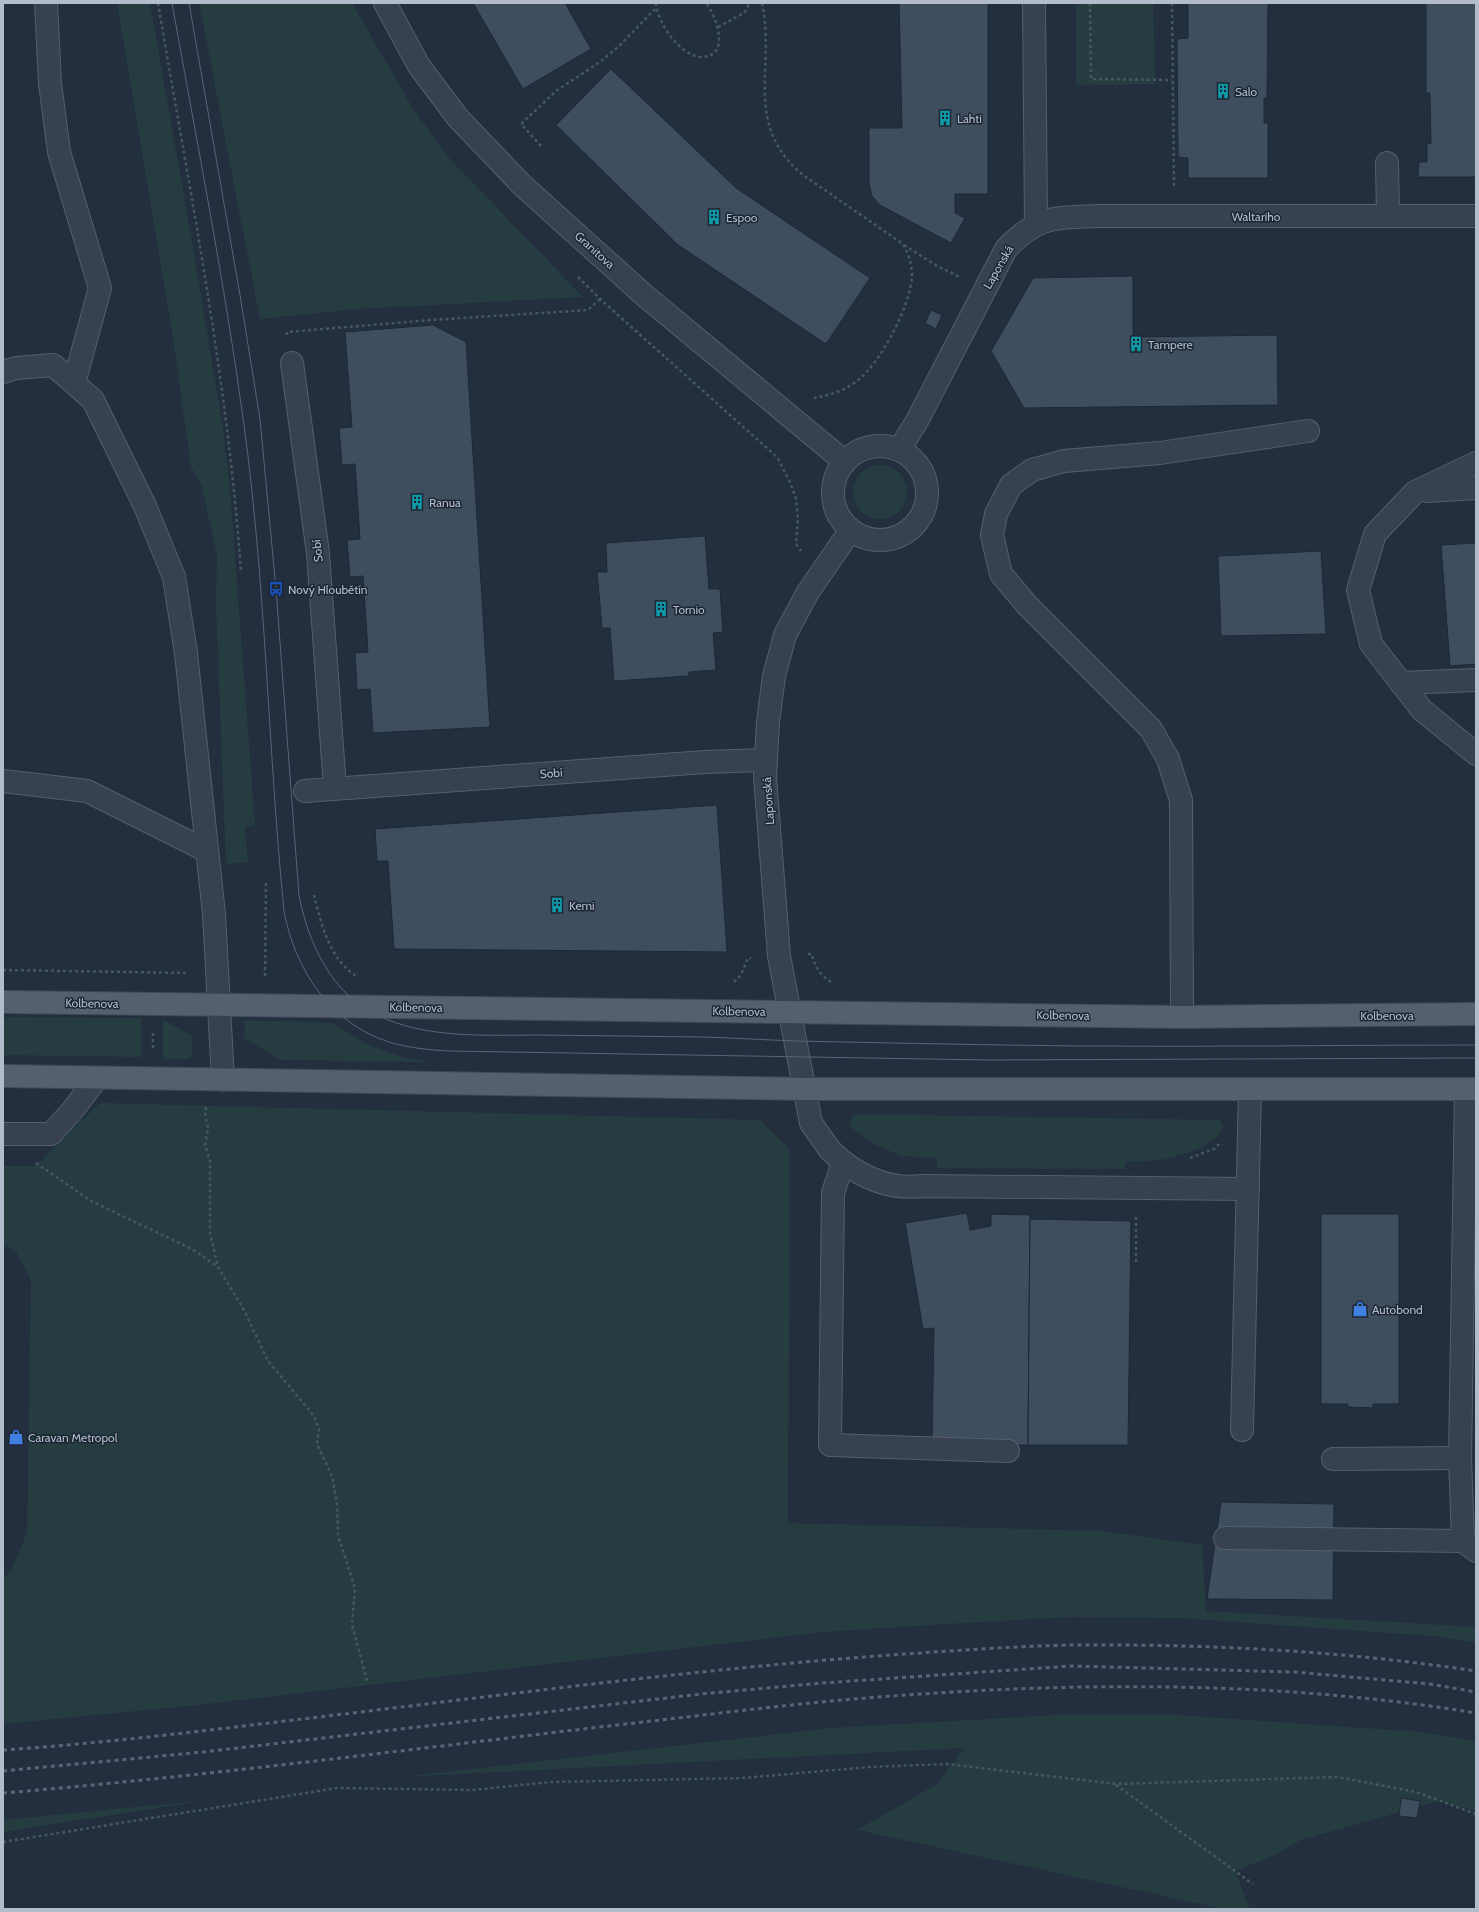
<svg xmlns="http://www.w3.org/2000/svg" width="1479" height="1912" font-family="Cabin,sans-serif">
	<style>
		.green { fill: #253d40 }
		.building { fill: #3f4e5e; stroke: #1e2836 }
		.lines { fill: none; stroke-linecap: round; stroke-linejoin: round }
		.minor-casing { stroke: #555f6d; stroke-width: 24 }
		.major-casing { stroke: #404a58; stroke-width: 24 }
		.path { stroke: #435a5d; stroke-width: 2.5; stroke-dasharray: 3 3; stroke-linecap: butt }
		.minor { stroke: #37414f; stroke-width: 22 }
		.major { stroke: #55606f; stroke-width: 22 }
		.tram { stroke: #596576; stroke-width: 1 }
		.rail { stroke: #596576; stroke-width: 3; stroke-dasharray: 4 4; stroke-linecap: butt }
		.labels { text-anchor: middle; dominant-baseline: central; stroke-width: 3; stroke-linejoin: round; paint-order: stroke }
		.poi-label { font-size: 12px; fill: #b3bcca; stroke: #1c2634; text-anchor: start }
		.street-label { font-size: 12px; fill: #b3bcca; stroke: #1c2634 }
	</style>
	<rect width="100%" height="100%" fill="#232f3f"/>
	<g class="green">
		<polygon points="117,3 150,3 193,247 223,428 230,489 255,825 245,827 248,862 226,864 216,605 217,555 201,483 191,467 172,331"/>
		<polygon points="199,3 352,3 412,107 449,158 583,297 358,309 260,319"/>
		<polygon points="1076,3 1153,3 1155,84 1076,85"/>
		<circle cx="880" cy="492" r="27"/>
		<polygon points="3,1017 142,1018 141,1057 3,1055"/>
		<polygon points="163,1020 193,1036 192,1052 189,1059 163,1059"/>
		<polygon points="245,1020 333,1023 366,1044 405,1058 429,1062 281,1060 244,1038"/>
		<polygon points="100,1103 761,1120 790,1150 788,1523 1102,1531 1202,1545 1206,1611 1476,1627 1476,1643 1434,1636 1180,1618 1070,1617 946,1624 823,1632 198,1705 3,1724 3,1578 11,1571 27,1533 31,1280 16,1252 3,1243 3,1166 35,1166"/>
		<path d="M855,1114L1219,1120L1224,1126C1218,1145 1183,1155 1165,1159C1152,1162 1138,1161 1125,1162V1169L937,1168V1158L901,1156L874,1144L849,1126L850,1119Z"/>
		<polygon points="1072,1714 1176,1715 1422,1732 1476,1741 1476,1811 1439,1801 1301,1840 1275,1855 1235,1871 1250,1909 1224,1909 857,1830 937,1784 964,1748 403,1777 831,1728"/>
		<polygon points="208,1800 3,1832 3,1820"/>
	</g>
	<g class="building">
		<polygon points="473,3 565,3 591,49 523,89"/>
		<polygon points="899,3 988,3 988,194 955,194 955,213 965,218 951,243 880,205 872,196 869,184 869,128 902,128"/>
		<polygon points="1188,3 1268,3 1267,98 1264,98 1264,123 1268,123 1268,178 1188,178 1188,158 1178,157 1177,39 1188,38"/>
		<polygon points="1426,3 1476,3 1476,177 1418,177 1419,162 1427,162 1427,143 1431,144 1430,93 1426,93"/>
		<polygon points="611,69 736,188 870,278 826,344 678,245 556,125"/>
		<polygon points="1133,276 1133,337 1277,335 1278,405 1024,408 991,351 1033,278"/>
		<polygon points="931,310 942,315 936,329 925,323"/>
		<polygon points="433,325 466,342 490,727 373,733 370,689 357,690 355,653 368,652 363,576 350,577 347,540 360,539 355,464 342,465 339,428 352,427 345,332"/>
		<polygon points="705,536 709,589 720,589 723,632 713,633 716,670 689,672 689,676 614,681 610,628 602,628 597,572 607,572 606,543"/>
		<polygon points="1476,543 1476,664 1450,666 1441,545"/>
		<polygon points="1321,551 1326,634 1221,636 1218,556"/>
		<polygon points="717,805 727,952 394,949 388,861 377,861 375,829"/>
		<polygon points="967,1213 970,1230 991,1226 991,1214 1030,1215 1028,1445 932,1444 934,1328 923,1329 905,1223"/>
		<polygon points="1321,1214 1399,1214 1399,1404 1373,1404 1373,1408 1348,1407 1348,1404 1321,1404"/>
		<polygon points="1030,1219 1131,1221 1128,1445 1028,1445"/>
		<polygon points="1221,1502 1334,1504 1333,1600 1207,1599"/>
		<polygon points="1401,1798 1420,1801 1417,1818 1399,1816"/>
	</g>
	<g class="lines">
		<g class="minor-casing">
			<g id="minor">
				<polyline points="46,3 50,83 59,152 100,288 74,383"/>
				<polyline points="385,3 419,66 458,118 522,185 644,295 845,462"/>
				<polyline points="1034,3 1036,224"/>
				<polyline points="1387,163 1388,216"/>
				<polyline points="292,363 318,553 335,788"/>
				<polyline points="3,372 16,368 53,365 93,400 145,506 174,577 186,653 214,914 223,1080"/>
				<circle cx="880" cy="493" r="47"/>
				<path d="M899,450L917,421L1006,249C1038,215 1055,218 1099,216H1476"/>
				<polyline points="1476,463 1415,492 1375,534 1358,590 1371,644 1422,710 1476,754"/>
				<polyline points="1427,491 1476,488"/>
				<polyline points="850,531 808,592 785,635 774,676 768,722 765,777 779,956 811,1123 830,1150 843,1162 833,1193 830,1445 1008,1451"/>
				<polyline points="1401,683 1476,680"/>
				<polyline points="3,781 87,791 207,851"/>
				<polyline points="305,791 705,762 766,760"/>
				<polyline points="1182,1017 1181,800 1168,759 1151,729 1027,605 1001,574 992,535 996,514 1011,485 1032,470 1064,461 1160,453 1308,431"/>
				<polyline points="1466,1089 1460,1458 1463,1541 1476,1551"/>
				<polyline points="3,1134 51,1134 72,1111 97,1078"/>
				<path d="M843,1162C866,1179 893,1190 922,1186L1248,1189"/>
				<polyline points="1242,1430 1250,1089"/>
				<polyline points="1333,1459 1460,1458"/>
				<polyline points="1225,1538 1463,1541"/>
			</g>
		</g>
		<g class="major-casing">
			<g id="major">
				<polyline points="3,1002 1182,1017 1476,1014"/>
				<polyline points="3,1076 805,1089 1476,1089"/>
			</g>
		</g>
		<g class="path">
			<path d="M158,3C190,193 228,381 241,573"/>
			<path d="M656,3C657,22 680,56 701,57C731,57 717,17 706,3"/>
			<path d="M762,3C776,68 742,124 803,175L903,244C909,255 912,265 912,277C910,306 881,363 857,381C844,391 830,395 814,398"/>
			<polyline points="1090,3 1091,79 1172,80"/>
			<polyline points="1172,3 1174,187"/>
			<polyline points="718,27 744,13 750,3"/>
			<polyline points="541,146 521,124 556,91 600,62 619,46 656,8"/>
			<polyline points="904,245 937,266 960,277"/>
			<polyline points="578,277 600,299 777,457 789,480 796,498 798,518 796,544 801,551"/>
			<polyline points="287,335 287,332 431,320 588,310 600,299"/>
			<path d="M314,895C321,924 330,961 358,977"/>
			<path d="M808,954H812C814,966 821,977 833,983"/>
			<polyline points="3,970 188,973"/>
			<polyline points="265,976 266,880"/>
			<polyline points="734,982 741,975 748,958 751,958"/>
			<polyline points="153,1033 153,1050"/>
			<polyline points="206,1107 205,1113 208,1128 205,1145 210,1161 210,1233 218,1267 244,1310 268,1361 314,1416 319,1429 317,1444 332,1476 337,1503 338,1535 355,1588 352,1625 368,1684"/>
			<polyline points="1190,1158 1214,1149 1220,1143"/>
			<polyline points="36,1163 91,1201 192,1249 217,1266"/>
			<polyline points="1136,1262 1136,1215"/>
			<polyline points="1116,1785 1253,1884"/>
			<polyline points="3,1842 337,1788 472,1790 551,1782 743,1778 869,1767 947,1764 1116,1784 1337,1777 1416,1792 1476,1814"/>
		</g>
		<use href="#minor" class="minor"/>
		<use href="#major" class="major"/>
		<g class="tram">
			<path d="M172,3C197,143 225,284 244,425C266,586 268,750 284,911C295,970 330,1023 389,1042C409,1048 429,1050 449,1051L988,1060L1476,1058"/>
			<path d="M189,3L240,295L260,419L276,589L299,896C309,944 331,994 379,1016C428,1039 487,1035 540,1035C594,1036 649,1036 703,1037C735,1038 766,1040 797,1041C892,1043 986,1045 1080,1046C1212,1047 1344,1045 1476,1045"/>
		</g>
		<g class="rail">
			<path d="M3,1750C94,1744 186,1733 277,1722C481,1698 685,1670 890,1655C952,1651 1014,1646 1076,1645C1209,1644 1344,1651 1476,1671"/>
			<polyline points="3,1771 203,1752 701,1694 822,1683 1071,1666 1294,1672 1430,1684 1476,1692"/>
			<path d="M3,1793C208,1776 412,1749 617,1725C688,1717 759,1708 831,1701C1045,1682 1263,1678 1476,1713"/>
		</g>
	</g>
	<defs>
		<g id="building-bare" transform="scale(1.2)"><path d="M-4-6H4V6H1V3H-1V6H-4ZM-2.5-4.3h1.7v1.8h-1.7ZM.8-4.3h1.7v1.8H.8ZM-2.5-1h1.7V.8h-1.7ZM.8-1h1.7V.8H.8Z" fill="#0f9aa8" stroke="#1c2634" stroke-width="2.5" paint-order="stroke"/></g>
		<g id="bus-bare" transform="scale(1.2)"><path d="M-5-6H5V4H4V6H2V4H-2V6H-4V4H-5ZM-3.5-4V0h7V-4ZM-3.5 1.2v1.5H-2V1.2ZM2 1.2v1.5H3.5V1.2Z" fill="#1a4fb4" stroke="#1c2634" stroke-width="2.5" paint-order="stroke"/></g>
		<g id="shop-bare" transform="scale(1.2)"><path d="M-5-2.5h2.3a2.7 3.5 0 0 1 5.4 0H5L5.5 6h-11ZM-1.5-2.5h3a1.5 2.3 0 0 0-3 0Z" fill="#3f7fe0" stroke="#1c2634" stroke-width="2.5" paint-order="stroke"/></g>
	</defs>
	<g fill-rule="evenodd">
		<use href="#building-bare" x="1223" y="91"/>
		<use href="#building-bare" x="945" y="118"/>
		<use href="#building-bare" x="714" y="217"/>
		<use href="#building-bare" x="1136" y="344"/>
		<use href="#building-bare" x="417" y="502"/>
		<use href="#bus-bare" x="276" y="589"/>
		<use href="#building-bare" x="661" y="609"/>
		<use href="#building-bare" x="557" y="905"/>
		<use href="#shop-bare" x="1360" y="1309"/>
		<use href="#shop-bare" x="16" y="1437"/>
	</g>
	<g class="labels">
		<g class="poi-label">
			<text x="1235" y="91">Salo</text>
			<text x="957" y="118">Lahti</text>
			<text x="726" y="217">Espoo</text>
			<text x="1148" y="344">Tampere</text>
			<text x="429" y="502">Ranua</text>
			<text x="288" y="589">Nový Hloubětín</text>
			<text x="673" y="609">Tornio</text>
			<text x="569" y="905">Kemi</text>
			<text x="1372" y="1309">Autobond</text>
			<text x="28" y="1437">Caravan Metropol</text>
		</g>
		<g class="street-label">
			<text x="1256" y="216">Waltariho</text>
			<text transform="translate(595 250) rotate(42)">Granitova</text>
			<text transform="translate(998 267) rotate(-60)">Laponská</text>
			<text transform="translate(317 551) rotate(-96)">Sobí</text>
			<text transform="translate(551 773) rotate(-4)">Sobí</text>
			<text transform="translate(768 801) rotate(-94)">Laponská</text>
			<text transform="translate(92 1003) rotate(1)">Kolbenova</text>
			<text transform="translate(416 1007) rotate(1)">Kolbenova</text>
			<text transform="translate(739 1011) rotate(1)">Kolbenova</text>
			<text transform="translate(1063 1015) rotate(1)">Kolbenova</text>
			<text x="1387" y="1015">Kolbenova</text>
		</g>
	</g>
	<rect width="1479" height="1912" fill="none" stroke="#b3bcca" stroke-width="8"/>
</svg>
